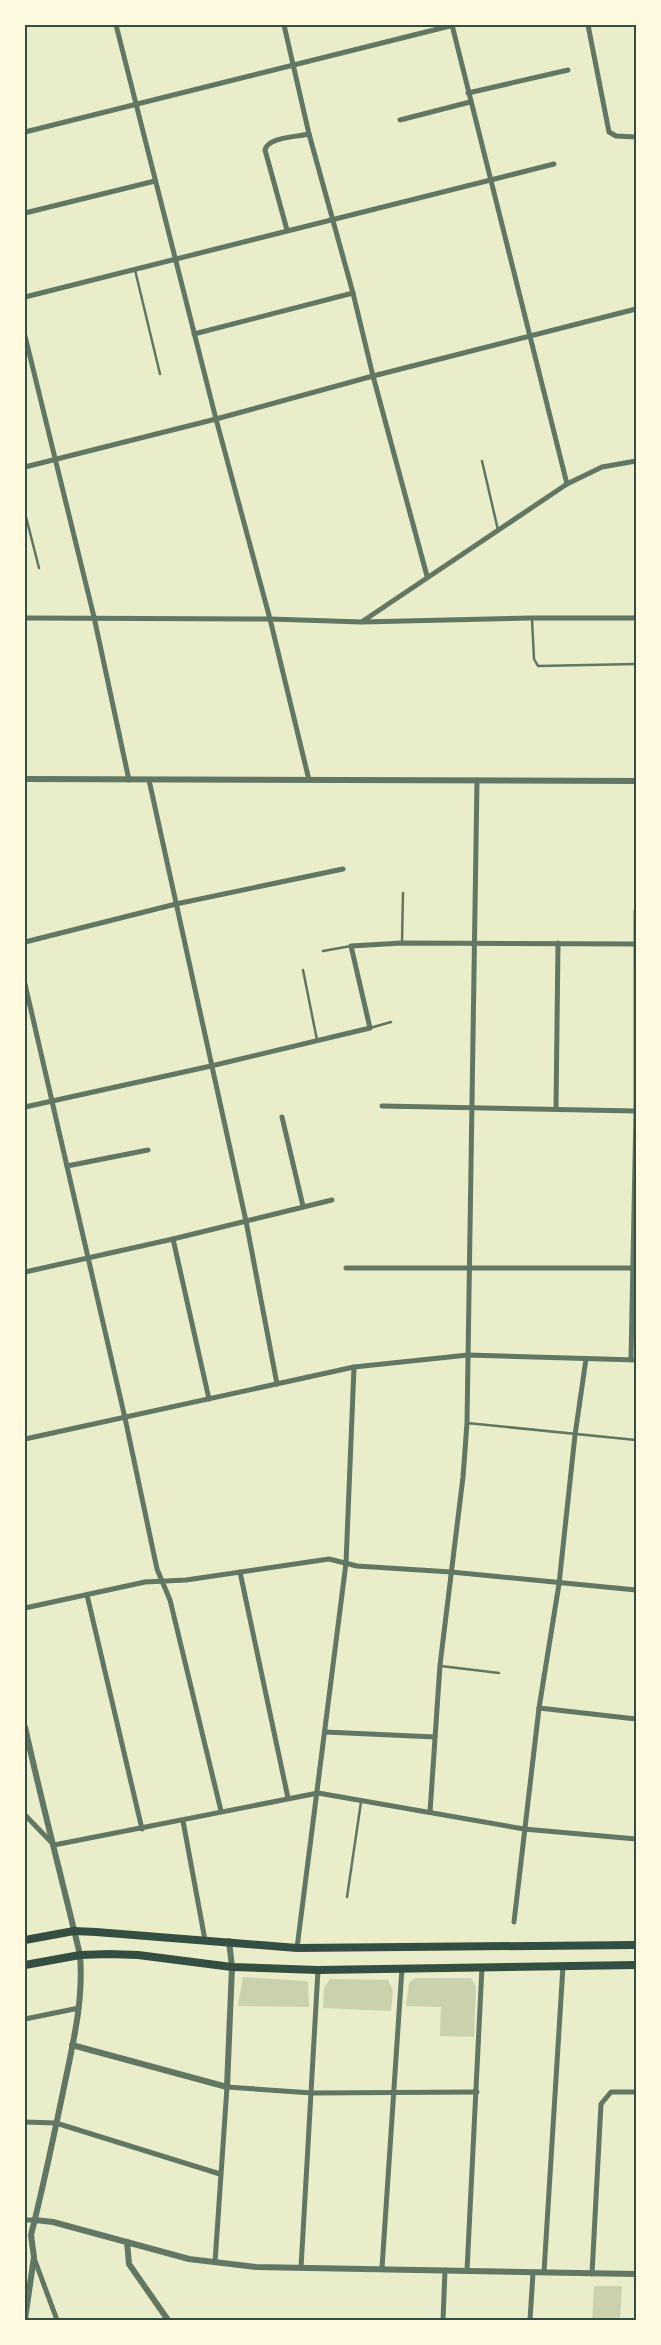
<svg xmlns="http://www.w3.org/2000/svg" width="661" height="2345" font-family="'Roboto Condensed',sans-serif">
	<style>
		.green { fill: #cad2ad }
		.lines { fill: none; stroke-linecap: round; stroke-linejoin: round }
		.service { stroke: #617663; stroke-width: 2.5 }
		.minor { stroke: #617663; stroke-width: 5 }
		.tertiary { stroke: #617663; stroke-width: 6 }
		.primary { stroke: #344e41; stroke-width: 8 }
		.neatline { fill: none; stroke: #344e41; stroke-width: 2 }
	</style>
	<rect width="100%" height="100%" fill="#e9edc9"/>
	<g class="green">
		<polygon points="243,1977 305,1981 308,1982 309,2007 238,2006"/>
		<polygon points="416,1978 471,1978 476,1987 474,2037 440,2036 441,2007 406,2006 409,1983"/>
		<polygon points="330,1979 388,1980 393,1990 391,2011 323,2008 324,1988"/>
		<polygon points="594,2286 622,2286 620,2320 592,2320"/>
	</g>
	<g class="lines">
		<g class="service">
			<polyline points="135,270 160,374"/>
			<polyline points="482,461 498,530"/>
			<polyline points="25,513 39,568"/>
			<polyline points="532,619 534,659 538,666 636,664"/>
			<polyline points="402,942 403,893"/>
			<polyline points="323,951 351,946"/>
			<polyline points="303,970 317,1040"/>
			<polyline points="370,1028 391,1022"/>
			<polyline points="467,1423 636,1440"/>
			<polyline points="441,1666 499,1673"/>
			<polyline points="347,1897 361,1802"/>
		</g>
		<g class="minor">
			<polyline points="116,25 216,419 270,619 309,780"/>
			<polyline points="284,25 309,134 353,293 373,376 427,576"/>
			<polyline points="452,25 567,484"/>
			<polyline points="588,25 609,132 616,136 636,137"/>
			<polyline points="468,93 568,70"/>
			<polyline points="400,120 470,102"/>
			<polyline points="25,132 454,25"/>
			<polyline points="25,213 155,181"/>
			<path d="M287,230L265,150C268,137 297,137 309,134"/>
			<polyline points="25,297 554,164"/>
			<polyline points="194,334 353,293"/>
			<polyline points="25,336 94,617 129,780"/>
			<polyline points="25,467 216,419 373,376 636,309"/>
			<polyline points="25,618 270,619 362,622 532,618 636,618"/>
			<polyline points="363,621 567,484 602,467 636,461"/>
			<polyline points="149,780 246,1221 277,1384"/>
			<polyline points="25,942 176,904 343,869"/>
			<polyline points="25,984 125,1418 157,1569 170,1600 221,1811"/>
			<polyline points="382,1106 636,1111"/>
			<polyline points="25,1107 211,1066 370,1028 351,946 402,943 636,944"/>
			<polyline points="556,1108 558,943"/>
			<polyline points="282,1117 303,1206"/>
			<polyline points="67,1166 148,1150"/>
			<polyline points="173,1239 209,1399"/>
			<polyline points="346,1268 636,1268"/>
			<polyline points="25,1272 173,1239 332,1200"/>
			<polyline points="631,1360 636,1111 636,911"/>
			<polyline points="25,1439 354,1367 468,1355 636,1360"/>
			<polyline points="240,1572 288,1798"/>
			<polyline points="87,1595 142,1829"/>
			<polyline points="25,1608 145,1582 186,1580 329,1559 357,1566 451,1572 636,1590"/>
			<polyline points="539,1708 636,1719"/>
			<polyline points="325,1732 435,1737"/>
			<polyline points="430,1812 440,1665 463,1477 467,1423 477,780"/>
			<polyline points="25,1815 54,1845 318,1793 524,1829 636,1839"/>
			<polyline points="183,1821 205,1940"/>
			<polyline points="514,1922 539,1708 559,1584 575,1435 586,1359"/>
			<polyline points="297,1948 346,1563 354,1367"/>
			<polyline points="25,2019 79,2008"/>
			<polyline points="25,2122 56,2123 220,2174"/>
			<polyline points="25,2220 35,2220"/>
			<polyline points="34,2258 57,2320"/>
			<polyline points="215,2262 227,2087 312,2093 477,2092"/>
			<polyline points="301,2268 318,1970"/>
			<polyline points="382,2268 402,1968"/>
			<polyline points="467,2271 482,1967"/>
			<polyline points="544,2272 563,1966"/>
			<polyline points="592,2274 601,2104 611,2092 636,2092"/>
			<polyline points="443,2320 445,2270"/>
			<polyline points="530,2320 533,2273"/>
		</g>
		<g class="tertiary">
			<polyline points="25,779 636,781"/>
			<path d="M25,1727C42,1804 62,1879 80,1955C84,2002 72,2047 63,2092C53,2140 43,2188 31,2235L34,2257L25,2319"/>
			<polyline points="72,2045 227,2087 232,1967 229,1941"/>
			<polyline points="35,2220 53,2222 189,2259 256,2267 636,2274"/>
			<polyline points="127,2242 129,2264 168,2320"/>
		</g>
		<g class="primary">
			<polyline points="25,1940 74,1931 96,1932 297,1948 636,1945"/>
			<polyline points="25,1965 80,1955 109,1954 138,1955 232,1967 318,1970 636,1965"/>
		</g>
	</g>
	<rect width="661" height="2345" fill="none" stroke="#fefae0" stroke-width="52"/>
	<rect x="26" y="26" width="609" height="2293" class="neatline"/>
</svg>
